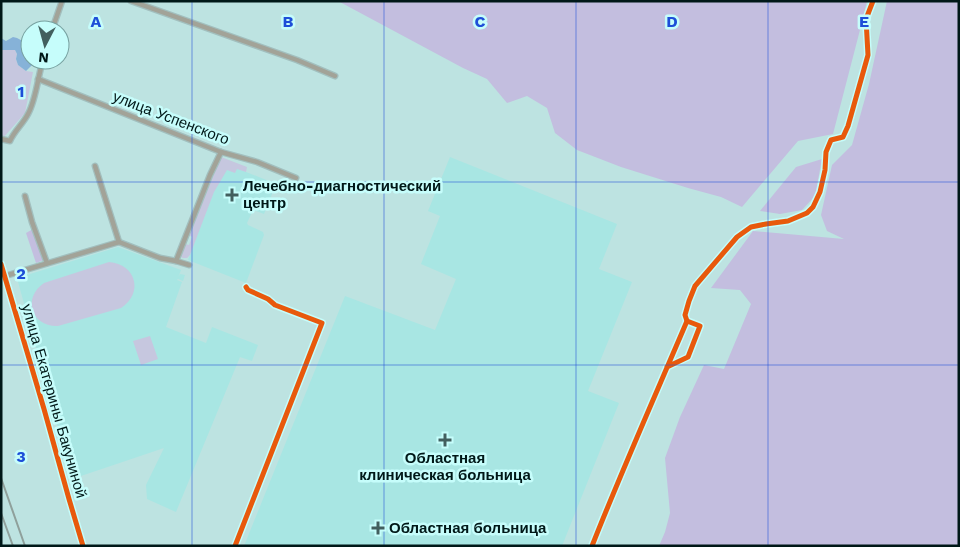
<svg xmlns="http://www.w3.org/2000/svg" width="960" height="547" font-family="'Work Sans',sans-serif">
	<style>
		.built { fill: #a8e6e3 }
		.green { fill: #c6c7df }
		.forest { fill: #c3bedf }
		.water { fill: #86b2d8 }
		.lines { fill: none; stroke-linecap: round; stroke-linejoin: round }
		.street-casing { stroke: #a2bfbe; stroke-width: 7 }
		.street { stroke: #a2a398; stroke-width: 4.5 }
		.rail { stroke: #8fa09b; stroke-width: 2 }
		.cycleway-casing { stroke: #c6fdfb; stroke-width: 8 }
		.cycleway { stroke: #e8590c; stroke-width: 5 }
		.grid { fill: none; stroke: #1d4ed8; stroke-width: 1; stroke-opacity: 0.55 }
		.poi-dot { fill: #425f5e; stroke: #c6fdfb; stroke-width: 2 }
		.labels { text-anchor: middle; dominant-baseline: central; stroke-width: 5; stroke-linejoin: round; paint-order: stroke }
		.street-label { font-size: 15px; fill: #001818; stroke: #c6fdfb }
		.poi-label { font-size: 15px; font-weight: bold; fill: #001818; stroke: #c6fdfb; text-anchor: start }
		.grid-label { font-size: 16px; text-anchor: middle; font-weight: bold; fill: #1d4ed8; stroke: #c6fdfb; stroke-width: 5; stroke-linejoin: round; paint-order: stroke }
	</style>
	<rect width="100%" height="100%" fill="#bde3e1"/>
	<g class="built">
		<polygon points="450,157 617,224 599,269 632,282 588,391 619,403 562,546 244,546 345,296 435,330 456,279 421,264 440,216 428,211"/>
		<polygon points="224,163 276,184 264,214 253,210 247,223 248,225 263,232 264,235 246,283 188,260"/>
		<polygon points="118,247 181,270 178,278 180,274 185,275 183,281 178,279 177,280 182,282 166,327 206,343 212,327 258,345 252,361 240,357 176,512 147,499 146,485 164,448 72,479 17,278"/>
	</g>
	<g class="green">
		<polygon points="7,49 15,50 17,54 16,59 18,65 26,71 33,72 25,113 4,137 1,136 1,50"/>
		<polygon points="221,157 247,167 246,172 237,169 235,173 227,170 214,192 190,255 187,258 183,258 181,257 181,253 185,244 189,245 192,237 189,235"/>
		<path d="M109,262C136,264 144,293 121,308L58,326C31,327 22,298 44,283Z"/>
		<polygon points="150,336 158,359 141,365 133,341"/>
	</g>
	<g class="forest">
		<polygon points="338,1 867,1 861,26 833,134 798,141 742,207 721,197 688,188 621,167 577,150 555,133 547,108 527,96 507,103 487,79 463,68"/>
		<polygon points="887,1 959,1 959,546 659,546 665,532 670,513 665,458 680,417 704,365 724,369 751,304 740,290 711,288 753,231 844,239 827,231 821,215 832,165 852,145 869,84"/>
		<polygon points="822,159 815,196 802,210 780,214 760,211 796,167"/>
		<polygon points="33,229 44,260 36,263 26,233"/>
	</g>
	<polygon class="water" points="13,37 17,38 30,45 30,60 35,60 33,64 26,71 18,65 16,59 17,54 15,50 1,50 1,38 6,41"/>
	<g class="lines">
		<g class="street-casing">
			<g id="street">
				<polyline points="131,1 297,60 335,76"/>
				<polyline points="52,30 62,1"/>
				<polyline points="38,79 221,152 257,162 296,178"/>
				<path d="M1,139L10,141C14,131 23,124 28,114C36,100 38,76 43,60"/>
				<polyline points="95,166 119,242"/>
				<polyline points="25,196 32,222 47,263"/>
				<polyline points="176,261 210,175 221,152"/>
				<polyline points="1,264 44,409 69,499 83,546"/>
				<polyline points="5,276 119,242 160,258 176,261 189,265"/>
				<polyline points="687,321 685,315 689,301 695,286 737,237 751,227 766,224 788,221 807,213 813,207 820,192 825,170 826,152 831,140 843,137 848,126 868,55 866,19 873,1"/>
				<polyline points="235,546 322,323 275,305 268,299 248,290 246,287"/>
				<path d="M592,546C622,470 655,396 687,321L700,326L688,357L667,367"/>
			</g>
		</g>
		<use href="#street" class="street"/>
		<g class="rail">
			<polyline points="1,478 25,546"/>
			<polyline points="1,513 13,546"/>
		</g>
		<g class="cycleway-casing">
			<g id="cycleway">
				<polyline points="1,264 44,409 69,499 83,546"/>
				<polyline points="687,321 685,315 689,301 695,286 737,237 751,227 766,224 788,221 807,213 813,207 820,192 825,170 826,152 831,140 843,137 848,126 868,55 866,19 873,1"/>
				<polyline points="235,546 322,323 275,305 268,299 248,290 246,287"/>
				<path d="M592,546C622,470 655,396 687,321L700,326L688,357L667,367"/>
			</g>
		</g>
		<use href="#cycleway" class="cycleway"/>
	</g>
	<path class="grid" d="M192,1V546M384,1V546M576,1V546M768,1V546M1,182H959M1,365H959"/>
	<g class="poi-dot">
		<path d="M229.5 187.5h5v5h5v5h-5v5h-5v-5h-5v-5h5z"/>
		<path d="M442.5 432.5h5v5h5v5h-5v5h-5v-5h-5v-5h5z"/>
		<path d="M375.5 520.5h5v5h5v5h-5v5h-5v-5h-5v-5h5z"/>
	</g>
	<g class="labels">
		<g class="street-label">
			<text transform="translate(171 118) rotate(21)">улица Успенского</text>
			<text transform="translate(54 401) rotate(74)">улица Екатерины Бакуниной</text>
		</g>
		<g class="poi-label">
			<text x="243" y="186">Лечебно-диагностический<tspan x="243" dy="17">центр</tspan></text>
			<text x="445" y="458" text-anchor="middle">Областная<tspan x="445" dy="17">клиническая больница</tspan></text>
			<text x="389" y="528">Областная больница</text>
		</g>
	</g>
	<g class="grid-label">
		<text x="96" y="27">A</text>
		<text x="288" y="27">B</text>
		<text x="480" y="27">C</text>
		<text x="672" y="27">D</text>
		<text x="864" y="27">E</text>
		<text x="21" y="97">1</text>
		<text x="21" y="279">2</text>
		<text x="21" y="462">3</text>
	</g>
	<rect width="960" height="547" fill="none" stroke="#001818" stroke-width="5"/>
	<g transform="translate(45 45) rotate(186)"><circle r="24" fill="#c6fdfb" stroke="#77a1a0"/>
	<path d="M0-4L9 19L0 12L-9 19Z" fill="#425f5e"/>
	<text y="-8" font-size="14" font-weight="bold" text-anchor="middle" fill="#001818">N</text>
	</g>
</svg>
